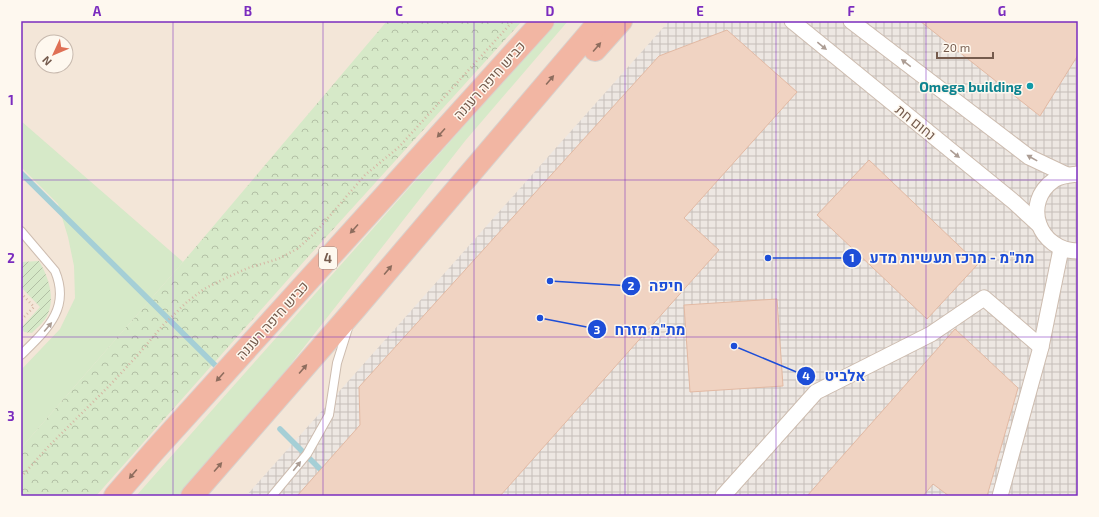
<svg xmlns="http://www.w3.org/2000/svg" width="1099" height="517" font-family="'Exo 2',Heebo,sans-serif">
	<style>
		.residential { fill: #f3e6d8; fill-rule: evenodd }
		.industrial { fill: url(#industrial-grid) }
		.grass { fill: #d6e9c8 }
		.forest { fill: url(#forest-crowns) }
		.garden { fill: url(#garden-furrows) }
		.lines { fill: none; stroke-linecap: round; stroke-linejoin: round }
		.stream { stroke: #a5cfd6; stroke-width: 5.5 }
		.building { fill: #f0d3c2; stroke: #e2b9a3 }
		.lane-casing { stroke: #cdbcaf; stroke-width: 10 }
		.street-casing { stroke: #cdbcaf; stroke-width: 17 }
		.highway-casing { stroke: #d8d1cd; stroke-width: 24 }
		.path { stroke: #d5b6a4; stroke-width: 2.5; stroke-dasharray: 1 3; stroke-linecap: butt }
		.lane { stroke: #fff; stroke-width: 8 }
		.street { stroke: #fff; stroke-width: 15 }
		.highway { stroke: #f2b6a3; stroke-width: 22 }
		.oneway { fill: #ac9d94 }
		.oneway2 { fill: #8e6d5e }
		.grid { fill: none; stroke: #7b2cbf; stroke-width: 1; stroke-opacity: 0.55 }
		.culture-dot { fill: #0f9aa8; stroke: #fef8ef; stroke-width: 1.5 }
		.labels { text-anchor: middle; dominant-baseline: central; stroke-width: 3; stroke-linejoin: round; paint-order: stroke }
		.shield { fill: #fef8ef; stroke: #9e8a7e; stroke-width: 1 }
		.shield-label { font-size: 13px; font-weight: bold; fill: #755b4d }
		.street-label { font-size: 14px; fill: #755b4d; stroke: #fef8ef }
		.culture-label { font-size: 14px; font-weight: bold; fill: #0d838f; stroke: #fef8ef; text-anchor: end }
		.leader { fill: none; stroke: #1d4ed8; stroke-width: 1.5 }
		.callout-dot { fill: #1d4ed8; stroke: #fef8ef; stroke-width: 1.5 }
		.mark-label { font-size: 12px; text-anchor: middle; font-weight: bold; fill: #fff }
		.callout-label { font-size: 15px; text-anchor: middle; font-weight: bold; fill: #1d4ed8; stroke: #fef8ef; stroke-width: 3; stroke-linejoin: round; paint-order: stroke }
		.neatline { fill: none; stroke: #7b2cbf; stroke-width: 1.5 }
		.grid-label { font-size: 13px; text-anchor: middle; font-weight: bold; fill: #7b2cbf }
	</style>
	<defs>
		<pattern id="industrial-grid" width="8" height="8" patternUnits="userSpaceOnUse"><rect width="8" height="8" fill="#ede7e2"/><path d="M0 4h8M4 0v8" fill="none" stroke="#c5beb9"/></pattern>
		<pattern id="forest-crowns" width="20" height="18" patternUnits="userSpaceOnUse"><rect width="20" height="18" fill="#d6e9c8"/><path d="M2 6a3 3 0 1 1 6 0M12 15a3 3 0 1 1 6 0" fill="none" stroke="#b2c0a5"/></pattern>
		<pattern id="garden-furrows" width="10" height="10" patternUnits="userSpaceOnUse"><rect width="10" height="10" fill="#d6e9c8"/><path d="M-1 1l2-2M0 10L10 0M9 11l2-2" fill="none" stroke="#b2c0a5"/></pattern>
	</defs>
	<rect width="100%" height="100%" fill="#fcf4e9"/>
	<path class="residential" d="M21,21H1078V496H21ZM42,42H66V66H42Z"/>
	<polygon class="industrial" points="669,21 1078,21 1078,496 246,496"/>
	<g class="grass">
		<polygon points="557,21 568,21 465,141 276,383 178,496 136,496"/>
		<polygon points="21,121 183,262 21,448 21,370 60,329 75,298 74,266 68,237 58,204 21,167"/>
	</g>
	<polygon class="forest" points="387,21 522,21 307,258 96,496 21,496 21,448 183,262"/>
	<path class="garden" d="M39,261C48,276 56,298 47,316C44,322 37,328 32,333L24,332L21,328L40,307L21,287V262Z"/>
	<g class="lines">
		<g class="stream">
			<polyline points="21,173 221,371"/>
			<polyline points="280,429 325,474"/>
		</g>
	</g>
	<g class="building">
		<polygon points="920,21 1078,21 1078,55 1040,116"/>
		<polygon points="727,30 797,92 684,218 719,250 500,496 297,496 360,425 359,387 659,56"/>
		<polygon points="869,160 978,264 927,319 817,215"/>
		<polygon points="777,299 783,386 690,392 684,305"/>
		<polygon points="955,329 1018,388 987,496 949,496 933,484 923,496 807,496"/>
	</g>
	<g class="lines">
		<g class="lane-casing">
			<g id="lane">
				<path d="M21,231L55,271C71,309 46,330 21,355"/>
				<polyline points="272,496 307,454 329,415 337,363 348,328"/>
			</g>
		</g>
		<g class="street-casing">
			<g id="street">
				<polyline points="792,21 1014,202 1039,225"/>
				<polyline points="851,21 1029,157 1067,175"/>
				<path d="M1078,174C1070,175 1061,175 1054,180C1021,203 1039,251 1078,251"/>
				<polyline points="723,496 816,392 931,334 984,298 1041,347"/>
				<polyline points="1000,496 1041,347 1061,249"/>
			</g>
		</g>
		<g class="highway-casing">
			<g id="highway">
				<polyline points="595,50 621,21"/>
				<polyline points="115,496 154,451 543,21"/>
				<polyline points="192,496 354,310 600,21"/>
			</g>
		</g>
		<g class="path">
			<polyline points="21,293 34,307 21,320"/>
			<polyline points="21,477 48,447 110,385 136,357 164,324 187,302 204,289 226,278 248,268 278,259 297,249 315,233 365,175 399,147 513,21"/>
		</g>
		<use href="#lane" class="lane"/>
		<use href="#street" class="street"/>
		<use href="#highway" class="highway"/>
	</g>
	<defs><path id="oneway-solid" d="M-6-.8H1V-3.2L6.5 0L1 3.2V.8H-6Z"/></defs>
	<g class="oneway">
		<use href="#oneway-solid" transform="translate(822 46) rotate(39)"/>
		<use href="#oneway-solid" transform="translate(906 63) rotate(-143)"/>
		<use href="#oneway-solid" transform="translate(955 154) rotate(39)"/>
		<use href="#oneway-solid" transform="translate(1032 158) rotate(-151)"/>
		<use href="#oneway-solid" transform="translate(48 327) rotate(-50)"/>
		<use href="#oneway-solid" transform="translate(297 466) rotate(-51)"/>
	</g>
	<g class="oneway2">
		<use href="#oneway-solid" transform="translate(597 47) rotate(-49)"/>
		<use href="#oneway-solid" transform="translate(550 80) rotate(-50)"/>
		<use href="#oneway-solid" transform="translate(441 133) rotate(132)"/>
		<use href="#oneway-solid" transform="translate(354 229) rotate(132)"/>
		<use href="#oneway-solid" transform="translate(388 270) rotate(-50)"/>
		<use href="#oneway-solid" transform="translate(303 369) rotate(-49)"/>
		<use href="#oneway-solid" transform="translate(220 377) rotate(132)"/>
		<use href="#oneway-solid" transform="translate(218 467) rotate(-49)"/>
		<use href="#oneway-solid" transform="translate(133 474) rotate(130)"/>
	</g>
	<path class="grid" d="M173,21V496M323,21V496M474,21V496M625,21V496M776,21V496M926,21V496M21,180H1078M21,337H1078"/>
	<circle class="culture-dot" cx="1030" cy="86" r="4"/>
	<g class="labels">
		<rect class="shield" x="319" y="247" width="18" height="22" rx="3"/>
		<g class="shield-label">
			<text x="328" y="258">4</text>
		</g>
		<g class="street-label">
			<text transform="translate(489 80) rotate(-48)">כביש חיפה רעננה</text>
			<text transform="translate(916 122) rotate(39)">נחום חת</text>
			<text transform="translate(272 320) rotate(-48)">כביש חיפה רעננה</text>
		</g>
		<g class="culture-label">
			<text x="1022" y="86">Omega building</text>
		</g>
	</g>
	<path class="leader" d="M768 258L852 258M550 281L631 286M540 318L597 329M734 346L806 376"/>
	<g class="callout-dot">
		<circle cx="768" cy="258" r="4"/>
		<circle cx="550" cy="281" r="4"/>
		<circle cx="540" cy="318" r="4"/>
		<circle cx="734" cy="346" r="4"/>
		<circle cx="852" cy="258" r="10"/>
		<circle cx="631" cy="286" r="10"/>
		<circle cx="597" cy="329" r="10"/>
		<circle cx="806" cy="376" r="10"/>
	</g>
	<g class="mark-label">
		<text x="852" y="262">1</text>
		<text x="631" y="290">2</text>
		<text x="597" y="334">3</text>
		<text x="806" y="380">4</text>
	</g>
	<g class="callout-label">
		<text x="952" y="263">מת"מ - מרכז תעשיות מדע</text>
		<text x="666" y="291">חיפה</text>
		<text x="650" y="335">מת"מ מזרח</text>
		<text x="845" y="381">אלביט</text>
	</g>
	<rect width="1099" height="517" fill="none" stroke="#fef8ef" stroke-width="44"/>
	<g transform="translate(54 54) rotate(226)"><circle r="19" fill="#fef8ef" stroke="#c7b9ae"/>
	<path d="M0-3L7 15L0 10L-7 15Z" fill="#df7055"/>
	<text y="-6" font-size="11" font-weight="bold" text-anchor="middle" fill="#755b4d">N</text>
	</g>
	<path d="M937 52v6h56v-6" fill="none" stroke="#755b4d" stroke-width="2"/>
	<text x="943" y="52" font-size="12" fill="#755b4d" stroke="#fef8ef" stroke-width="3" paint-order="stroke">20 m</text>
	<rect x="22" y="22" width="1055" height="473" class="neatline"/>
	<g class="grid-label">
		<text x="97" y="16">A</text>
		<text x="248" y="16">B</text>
		<text x="399" y="16">C</text>
		<text x="550" y="16">D</text>
		<text x="700" y="16">E</text>
		<text x="851" y="16">F</text>
		<text x="1002" y="16">G</text>
		<text x="11" y="105">1</text>
		<text x="11" y="263">2</text>
		<text x="11" y="421">3</text>
	</g>
</svg>
